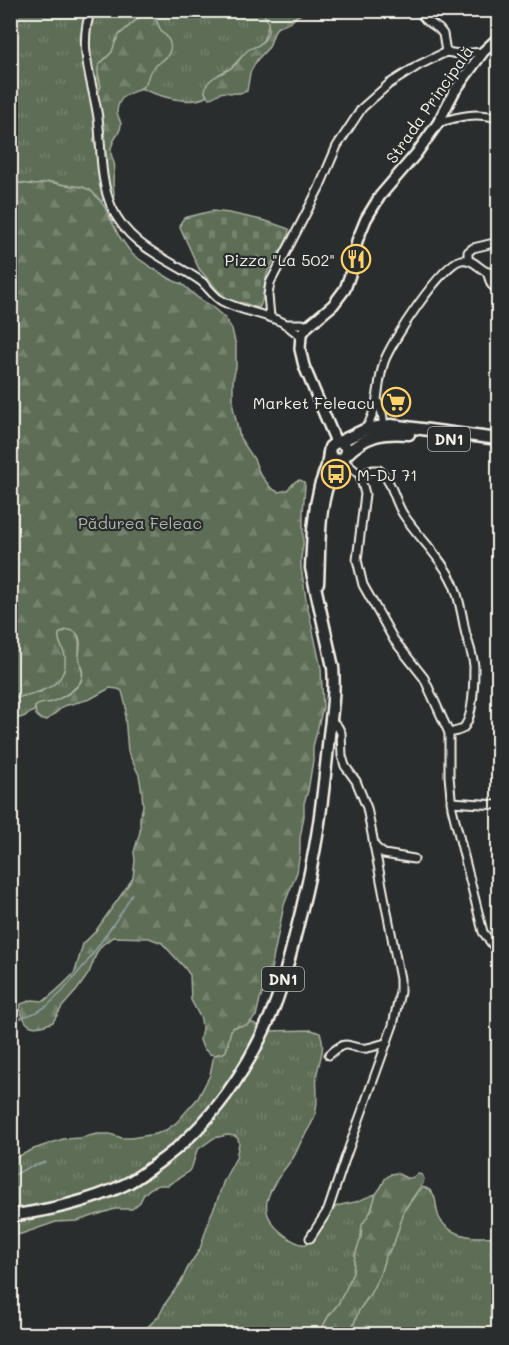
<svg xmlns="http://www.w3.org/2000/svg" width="509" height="1345" font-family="Mali,sans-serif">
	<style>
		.grass { fill: url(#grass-tufts); stroke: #a8af9f; stroke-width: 1.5 }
		.forest { fill: url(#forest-firs); stroke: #a8af9f; stroke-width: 1.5 }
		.cemetery { fill: url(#cemetery-stones); stroke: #a8af9f; stroke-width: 1.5 }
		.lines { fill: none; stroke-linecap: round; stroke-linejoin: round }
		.stream { stroke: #929fa4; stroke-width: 1.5 }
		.street-casing { stroke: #f4f1e8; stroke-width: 11 }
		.secondary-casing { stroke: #f4f1e8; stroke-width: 14 }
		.primary-casing { stroke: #f4f1e8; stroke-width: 15 }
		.street { stroke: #2a2d2e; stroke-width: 7 }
		.secondary { stroke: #2a2d2e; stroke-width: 9 }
		.primary { stroke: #2a2d2e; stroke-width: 10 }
		.labels { text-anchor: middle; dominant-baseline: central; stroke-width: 4.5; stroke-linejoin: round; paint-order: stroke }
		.shield { fill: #2a2d2e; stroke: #b7b6b0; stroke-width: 1.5 }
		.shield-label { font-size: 15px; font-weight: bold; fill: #f4f1e8 }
		.street-label { font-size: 16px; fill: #f4f1e8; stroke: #2a2d2e }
		.poi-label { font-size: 16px; fill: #f4f1e8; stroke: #2a2d2e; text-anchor: end }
		.park-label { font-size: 16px; fill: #b0b6a6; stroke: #2a2d2e }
	</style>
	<defs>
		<pattern id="grass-tufts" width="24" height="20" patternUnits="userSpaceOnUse" patternTransform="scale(1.5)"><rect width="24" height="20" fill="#5d6d56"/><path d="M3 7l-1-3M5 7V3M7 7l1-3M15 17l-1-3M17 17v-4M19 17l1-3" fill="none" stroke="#75826e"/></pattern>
		<pattern id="forest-firs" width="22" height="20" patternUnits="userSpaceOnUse" patternTransform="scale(1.5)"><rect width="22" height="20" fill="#5d6d56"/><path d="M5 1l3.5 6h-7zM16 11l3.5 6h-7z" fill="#75826e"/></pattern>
		<pattern id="cemetery-stones" width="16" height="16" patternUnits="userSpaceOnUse" patternTransform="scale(1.5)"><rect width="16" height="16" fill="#5d6d56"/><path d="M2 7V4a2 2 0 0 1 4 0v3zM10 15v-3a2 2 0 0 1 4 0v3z" fill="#75826e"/></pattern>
	</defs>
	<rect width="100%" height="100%" fill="#2a2d2e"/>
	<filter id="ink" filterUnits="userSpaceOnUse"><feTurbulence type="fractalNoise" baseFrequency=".0167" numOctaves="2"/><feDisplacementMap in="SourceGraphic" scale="12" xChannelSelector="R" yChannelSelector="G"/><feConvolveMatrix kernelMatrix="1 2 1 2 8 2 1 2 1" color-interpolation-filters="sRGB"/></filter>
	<g filter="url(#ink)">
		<g class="grass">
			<path d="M260,10L266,15L269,23L264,39L259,45L245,53L231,68L219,74L205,92L207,96C190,107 156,95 140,88C146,83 146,73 153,67C158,63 164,60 169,55C171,40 167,42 161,31C158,27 158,22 154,17L142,15L119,35L115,43L112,52L103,61L98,77L101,85L95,102L97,127L94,140L106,194L101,203L90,190L82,187L65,185L53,182L36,185L20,183L11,185V11Z"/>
			<path d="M67,630C82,630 79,644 79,655C80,667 87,676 77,686C70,693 61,698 53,702C47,704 41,704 35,707L34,711L23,717L11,720L10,699L41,692L64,671V654L58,638L59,634Z"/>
			<path d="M251,1022L268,1031L312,1030L320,1033C326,1047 320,1058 317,1073C315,1087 320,1103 314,1118C311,1126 305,1134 301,1142C298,1148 296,1153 293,1158C283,1171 271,1185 267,1201C266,1207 267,1214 270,1219C274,1228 295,1246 306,1244C320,1240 322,1216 333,1208C339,1204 347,1204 355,1202C362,1200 368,1196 376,1194L371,1211L361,1230V1238L355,1255L353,1272L348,1285L338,1304L328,1317L319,1334H140L159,1316L165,1304L182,1280L188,1267L200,1249L210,1217L217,1201L224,1180L236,1158L239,1143L238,1139L235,1136L227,1135L214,1138L197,1150L192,1167L187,1173L168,1185H159L151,1188L144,1194L140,1202L132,1209H115L77,1221L56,1222L21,1234L11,1236L10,1160L34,1149L63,1139L80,1138L97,1134H110L122,1138H131L156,1134L166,1130L177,1122L198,1098L210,1075L214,1055C236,1053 223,1039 232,1029C237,1024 245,1026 251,1022Z"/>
			<path d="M422,1187C442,1191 432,1209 441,1221C454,1239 479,1238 498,1236V1334H350L359,1310L369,1296L380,1274L385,1257L394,1243L402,1218L404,1210Z"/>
		</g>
		<g class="forest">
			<path d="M260,11H308L297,16L291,22L278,27L275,30L269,47L257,60L250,73L247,91C234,97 228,90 220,93C217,95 214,97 210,98L207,96L205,92C206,75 225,75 235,65C240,60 243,54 248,50C252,47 257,47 260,44C272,35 271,19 260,11Z"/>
			<path d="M147,14C157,16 157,23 161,31C164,37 163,31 167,37C177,52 164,59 154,67C148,71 149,77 146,83C138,96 120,88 117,111C117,116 120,119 121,124C121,133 114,137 112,145C109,152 112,156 114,163C116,169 113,175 113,181C113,186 114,190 114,195L110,197L104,190L101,182L102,169L94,140L97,127L95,102L101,86L98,73V68L100,64L112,52L115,43L119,35L142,15Z"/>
			<path d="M49,182L65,185L82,187L90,190L99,199L104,206L119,236L132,254L152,268L174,281L182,284L198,298L211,306L225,318L232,329L236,346V367L233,380V407L240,438L254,459L260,474L271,488L278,492L283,491L287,490L296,481L300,480L304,482L305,486L303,512V545L301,558V567L306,599L321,668L323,707L313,747V760L308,791L304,803V816L300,838V851L297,872L284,905L269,979L260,999L256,1016L247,1025L234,1027L231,1030L226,1051L223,1053L214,1055L210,1054L203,1048L200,1040L202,1028L201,1019L191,1000L190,975L185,968L162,943L149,938L113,937L102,945L97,952L89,973L77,990L62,1007L53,1022C46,1025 34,1030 28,1024C24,1021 23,1015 20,1011L21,1004L32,1000L44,1001C55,992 66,983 75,972L83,944L95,932L131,881L133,878L135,860L134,852L140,832V818L143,806L142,793L139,775L128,752L125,716L126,707L122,691L118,689L110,688L90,699L64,706L47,720H42L36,715L35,707C40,702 46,704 52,702C62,698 74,692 80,683C86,674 80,665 79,656C79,651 81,646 80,641C78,629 67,627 59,634C57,643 64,648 65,657C68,690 34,693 11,699V185L20,183L36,185Z"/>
			<path d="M396,1173C407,1177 406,1182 418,1174L422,1175L424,1179L423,1183L404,1210L402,1218L394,1243L385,1257L380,1274L369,1296L359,1310L350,1334H319L328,1317L338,1304L348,1285L353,1272L355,1255L361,1238L362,1225L371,1211L376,1194L381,1187L385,1179L391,1174Z"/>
		</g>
		<path class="cemetery" d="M212,211L229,213L266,221L289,229C289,245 275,255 269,269C263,281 265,295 260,307L257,308L244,303L231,302L221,294L199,269L180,227L181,222L184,218Z"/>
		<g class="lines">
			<g class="stream">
				<polyline points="10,1019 21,1018 37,1012 47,1006 62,992 87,962 123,910 132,894"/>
				<polyline points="10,1175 16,1174 27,1168 45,1162"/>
			</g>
			<g class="street-casing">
				<g id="street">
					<path d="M91,10C77,47 93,82 98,118C102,148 99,179 112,208C130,248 170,259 202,282C209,288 214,297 222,301C241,311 262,313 282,322C289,325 293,332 301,335"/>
					<polyline points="418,10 426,20 439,29 443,34 446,52"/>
					<path d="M438,123C459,116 476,112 498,118"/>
					<polyline points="468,260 468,252 473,248 498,242"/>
					<polyline points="487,272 491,284 498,291"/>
					<polyline points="270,317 268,295 270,283 319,188 337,146 362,108 389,84 419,65 446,52 459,54 483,52"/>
					<polyline points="285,324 302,324 308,326"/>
					<path d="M377,400C381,408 385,420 382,429"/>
					<path d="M366,429C371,420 375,409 377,399C379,386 380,374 384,362C391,342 441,265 461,260C471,258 477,266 485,271C489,273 494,273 498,273"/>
					<polyline points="345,457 346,463 360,475 365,494 357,560 363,585 394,640 424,678 449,733 449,776 452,808 483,932 498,952"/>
					<path d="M360,475L373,470H379C392,480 394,500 403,514C418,537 440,556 452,581C460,597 462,617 466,635C469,645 473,656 474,666C474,680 474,720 462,729C459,731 453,732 449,733"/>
					<polyline points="451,802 498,805"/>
					<polyline points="374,846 384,854 414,859"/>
					<path d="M329,1055C350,1036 346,1050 367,1048C374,1047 380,1044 387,1043"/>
					<polyline points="310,1238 328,1210 345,1159 393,1025 400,992 400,979 367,808 356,781 345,766 342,756 341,733 338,727 331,720"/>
				</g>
			</g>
			<g class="secondary-casing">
				<polyline id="secondary" points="336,442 304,366 300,349 301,335 308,326 333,305 345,289 352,269 357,241 366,219 380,196 416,154 438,123 454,92 483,52 498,38"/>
			</g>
			<g class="primary-casing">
				<g id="primary">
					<polyline points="339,442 366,429 391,425 498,439"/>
					<path d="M347,454C366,435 383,432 409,434"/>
					<path d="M318,583C320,549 317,503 333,472C335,468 338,463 341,460C343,458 345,456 347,454L345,445L341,443L336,442L330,447L329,453L333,459L341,460"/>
					<path d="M10,1216C49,1210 89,1202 124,1185C135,1180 145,1172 155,1165C210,1127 250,1068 274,1007C284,982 290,955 297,928C307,889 316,849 321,808C324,784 327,760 329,735C332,713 335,690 333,667L311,568L313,530L316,505L320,486L327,466L329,453"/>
				</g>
			</g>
			<use href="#street" class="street"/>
			<use href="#secondary" class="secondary"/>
			<use href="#primary" class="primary"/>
		</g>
	</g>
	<defs>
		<g id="restaurant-ring" transform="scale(1.5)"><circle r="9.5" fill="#2a2d2e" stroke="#ffd166" stroke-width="1.5"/><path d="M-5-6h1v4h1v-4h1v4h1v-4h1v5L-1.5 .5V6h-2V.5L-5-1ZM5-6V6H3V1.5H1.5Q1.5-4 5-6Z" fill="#ffd166"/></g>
		<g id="supermarket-ring" transform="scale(1.5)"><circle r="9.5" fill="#2a2d2e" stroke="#ffd166" stroke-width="1.5"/><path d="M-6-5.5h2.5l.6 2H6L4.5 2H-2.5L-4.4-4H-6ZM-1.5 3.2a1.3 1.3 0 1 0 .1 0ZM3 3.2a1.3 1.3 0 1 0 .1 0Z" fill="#ffd166"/></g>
		<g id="bus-ring" transform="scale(1.5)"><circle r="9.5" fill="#2a2d2e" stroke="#ffd166" stroke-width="1.5"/><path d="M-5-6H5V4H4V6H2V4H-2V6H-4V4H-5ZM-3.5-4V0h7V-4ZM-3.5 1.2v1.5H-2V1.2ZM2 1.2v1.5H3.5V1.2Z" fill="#ffd166"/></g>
	</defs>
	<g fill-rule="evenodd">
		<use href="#restaurant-ring" x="356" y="259"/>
		<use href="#supermarket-ring" x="396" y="402"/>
		<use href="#bus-ring" x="336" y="474"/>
	</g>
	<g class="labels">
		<g class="shield">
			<rect x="428" y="427" width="42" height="24" rx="4.5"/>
			<rect x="262" y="967" width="42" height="24" rx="4.5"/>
		</g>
		<g class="shield-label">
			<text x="449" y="439">DN1</text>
			<text x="283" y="979">DN1</text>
		</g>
		<g class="street-label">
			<text transform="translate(429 104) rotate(-55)">Strada Principală</text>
		</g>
		<g class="poi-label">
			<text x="335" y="259">Pizza "La 502"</text>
			<text x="375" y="402">Market Feleacu</text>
			<text x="357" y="474" text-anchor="start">M-DJ 71</text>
		</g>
		<g class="park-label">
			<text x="140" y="522">Pădurea Feleac</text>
		</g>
	</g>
	<rect width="509" height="1345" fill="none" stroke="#2a2d2e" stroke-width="36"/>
	<rect x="18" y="18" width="473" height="1309" fill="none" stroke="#f4f1e8" stroke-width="2" filter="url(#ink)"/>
</svg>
